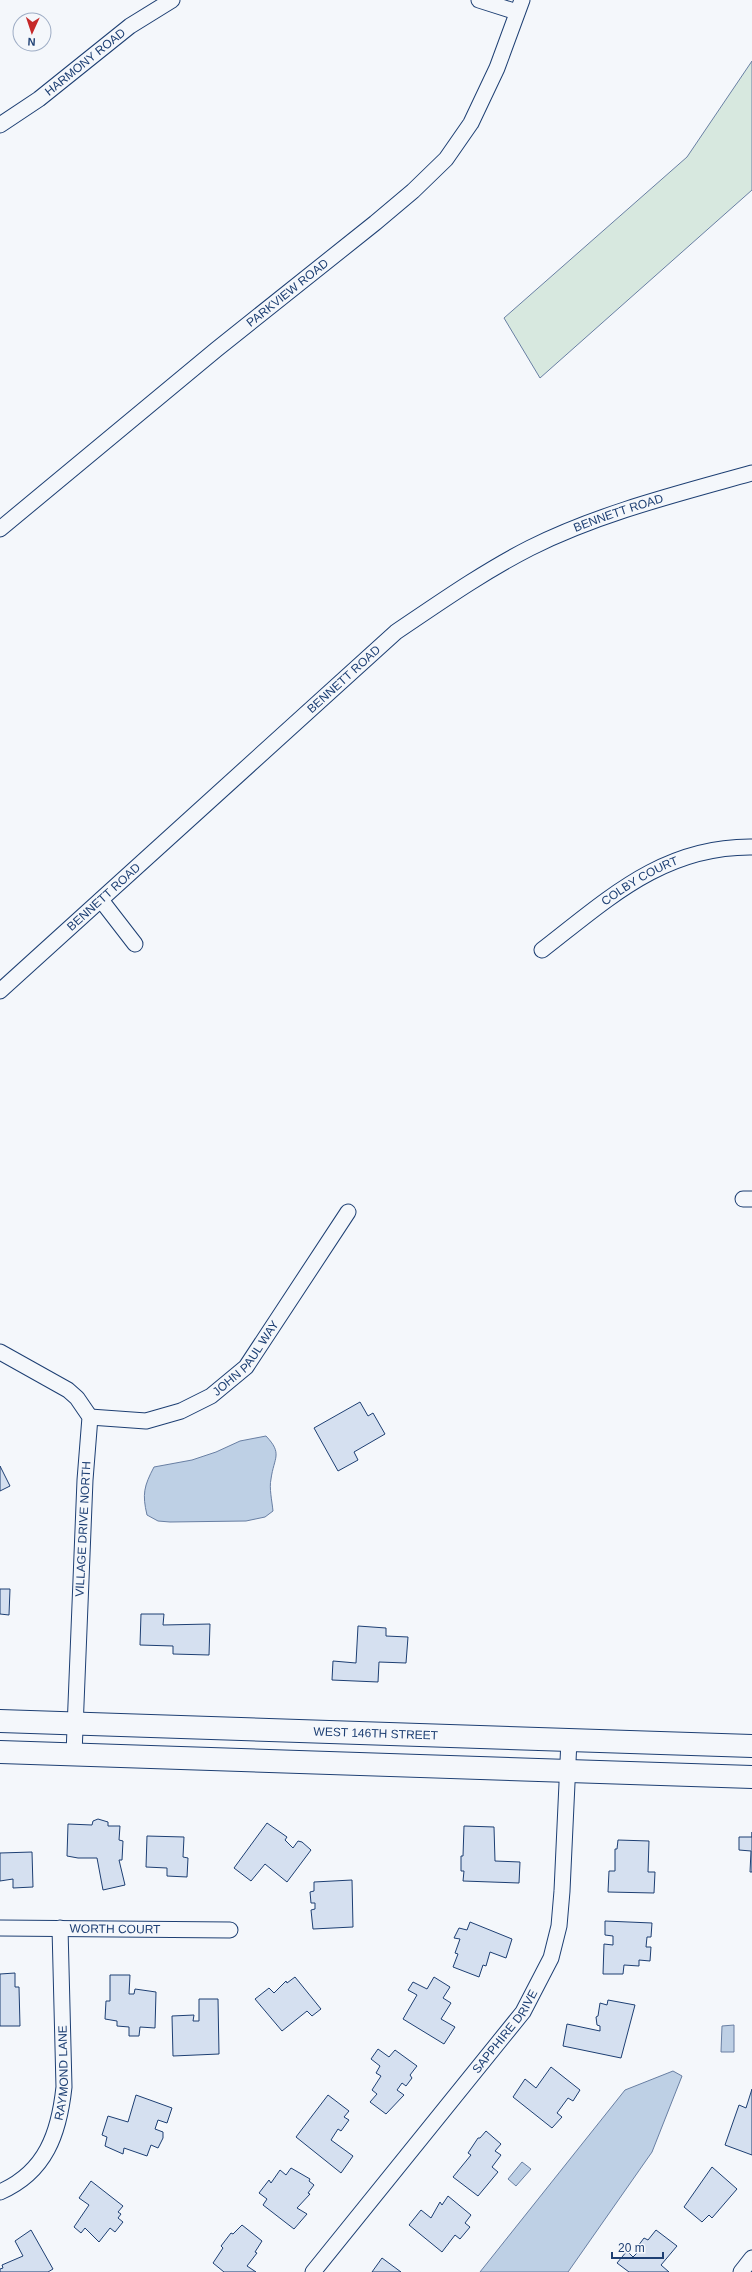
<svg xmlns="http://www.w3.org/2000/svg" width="752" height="2272" font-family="Arial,sans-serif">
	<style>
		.green { fill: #d7e8df; stroke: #687fa3 }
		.water { fill: #bed0e5; stroke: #687fa3 }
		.building { fill: #d5e0f0; stroke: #1d3f73 }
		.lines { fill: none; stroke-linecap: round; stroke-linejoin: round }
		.street-casing { stroke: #1d3f73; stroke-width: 17 }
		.primary-casing { stroke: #1d3f73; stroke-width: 24 }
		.street { stroke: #f4f7fb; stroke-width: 15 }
		.primary { stroke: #f4f7fb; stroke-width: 22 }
		.labels { text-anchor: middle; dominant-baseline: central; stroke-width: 3; stroke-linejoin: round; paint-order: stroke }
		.street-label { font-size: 12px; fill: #1d3f73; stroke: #f4f7fb }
	</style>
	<rect width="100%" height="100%" fill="#f4f7fb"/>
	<polygon class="green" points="752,61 752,190 540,378 504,318 687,157"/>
	<g class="water">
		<path d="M266,1436C283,1454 274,1457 271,1479C269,1488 272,1501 273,1511L265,1517L246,1521L170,1522L158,1521L147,1515C142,1494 144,1486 154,1467L192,1460L216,1452L240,1441Z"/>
		<polygon points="734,2025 734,2052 721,2052 722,2026"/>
		<polygon points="673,2071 682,2076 652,2152 568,2272 480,2272 625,2090"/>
		<polygon points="522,2162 531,2169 516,2186 508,2179"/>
	</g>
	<g class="building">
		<polygon points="360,1402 368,1416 373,1413 385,1434 354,1452 358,1460 338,1471 314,1428"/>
		<polygon points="0,1466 10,1486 0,1491"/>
		<polygon points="0,1589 10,1589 9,1615 0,1614"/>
		<polygon points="141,1614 164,1614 163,1625 210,1624 209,1655 173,1654 173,1646 140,1645"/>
		<polygon points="358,1626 386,1628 386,1636 408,1637 406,1663 379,1662 378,1682 332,1680 333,1661 356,1663"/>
		<polygon points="98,1819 108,1822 108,1826 120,1826 119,1840 123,1841 122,1860 119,1860 125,1885 103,1890 97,1858 78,1858 67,1856 68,1824 92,1825 93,1821"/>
		<polygon points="267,1823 287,1837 285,1840 293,1848 298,1841 302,1842 311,1850 287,1882 265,1864 251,1881 234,1868"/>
		<polygon points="464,1826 494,1827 495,1861 520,1862 519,1883 463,1881 464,1871 461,1871 461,1856 463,1856"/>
		<polygon points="752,1832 752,1872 750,1872 751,1851 739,1850 739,1837 752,1837"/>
		<polygon points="147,1836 184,1837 183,1857 188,1858 187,1877 167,1876 167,1868 146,1867"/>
		<polygon points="618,1840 649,1841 648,1872 655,1872 654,1893 608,1892 609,1871 615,1871 615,1849 617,1849"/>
		<polygon points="32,1852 33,1887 13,1888 13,1879 0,1881 0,1853"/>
		<polygon points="352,1880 353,1927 313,1929 311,1910 315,1909 315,1903 311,1903 310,1892 314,1891 314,1882"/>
		<polygon points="605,1921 652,1923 651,1937 647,1937 646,1947 651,1947 650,1961 639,1960 639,1966 624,1965 623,1974 603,1974 604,1944 613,1945 613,1936 605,1935"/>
		<polygon points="470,1922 512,1939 506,1958 490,1952 486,1966 483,1965 479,1977 453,1967 458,1954 455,1953 460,1939 454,1938 459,1928 467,1930"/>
		<polygon points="15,1973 15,1987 19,1987 20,2026 0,2026 0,1974"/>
		<polygon points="110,1975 130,1975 129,1994 134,1994 135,1989 156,1992 155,2028 140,2027 139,2036 129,2036 129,2027 117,2026 117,2021 105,2019 106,2001 110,2001"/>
		<polygon points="295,1977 321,2009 312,2016 307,2011 282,2031 255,1999 269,1988 274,1993 286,1981 287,1983"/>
		<polygon points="434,1977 450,1987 443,1998 451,2003 441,2019 455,2027 444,2044 403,2019 417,1995 408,1990 413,1982 427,1989"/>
		<polygon points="199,1999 218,1999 219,2054 173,2056 172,2016 194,2015 193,2021 199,2021"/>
		<polygon points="608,2000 635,2005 621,2058 563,2046 567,2024 600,2031 600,2026 597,2025 596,2017 598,2016 600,2003 607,2005"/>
		<polygon points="378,2049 389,2057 395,2050 417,2066 410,2075 412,2078 406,2086 402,2083 397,2090 404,2095 386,2114 370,2102 377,2094 372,2090 381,2076 376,2073 380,2066 371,2059"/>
		<polygon points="551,2067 580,2090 573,2101 568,2098 557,2113 562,2117 552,2128 513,2097 525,2079 536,2088"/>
		<polygon points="752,2089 752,2155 725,2145 739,2105 746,2108"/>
		<polygon points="136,2095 172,2108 167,2123 158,2120 155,2129 163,2132 163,2138 158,2148 151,2145 147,2156 124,2148 123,2154 105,2146 107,2137 102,2135 108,2116 128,2122"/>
		<polygon points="328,2095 349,2111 344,2117 349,2120 341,2131 338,2129 331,2140 353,2156 341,2173 296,2137"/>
		<polygon points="486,2131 501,2144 495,2151 501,2155 492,2167 498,2172 478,2196 453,2177 471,2155 468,2153 478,2138 480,2138"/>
		<polygon points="712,2167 737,2189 712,2218 709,2215 702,2222 684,2207"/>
		<polygon points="291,2168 310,2179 309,2181 314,2185 308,2193 310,2194 297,2208 307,2214 294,2229 263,2205 267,2199 259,2193 269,2180 271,2183 280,2170 286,2175"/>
		<polygon points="91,2181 123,2206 118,2212 121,2214 118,2218 123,2222 115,2232 110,2228 99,2242 85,2228 81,2233 74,2227 89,2205 79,2198"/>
		<polygon points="448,2196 471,2215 465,2223 470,2227 460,2239 455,2235 442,2252 409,2225 421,2210 431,2218 440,2202 442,2205"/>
		<polygon points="242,2225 262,2241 255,2252 257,2253 247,2266 256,2272 224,2272 213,2263 223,2248 221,2246 231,2233 233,2234"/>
		<polygon points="31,2230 53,2269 48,2272 0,2272 0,2269 3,2268 2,2265 23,2256 15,2241"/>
		<polygon points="656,2230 677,2246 661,2265 669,2272 629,2272 617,2263 627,2251 633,2257 637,2253 635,2250 644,2238 648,2240"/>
		<polygon points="382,2258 401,2272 372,2272"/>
	</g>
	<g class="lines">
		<g class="street-casing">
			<g id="street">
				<polyline points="479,0 517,12"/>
				<path id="s1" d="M0,125L39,99L130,26L172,0"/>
				<path id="s2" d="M0,529L217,349L375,223L413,191L446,159L471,123L497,68L522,0"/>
				<polyline points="101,900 135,944"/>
				<path id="s3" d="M542,950C608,899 663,846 752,847"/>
				<path id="s4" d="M0,991L396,632C439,603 483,572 530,548C600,513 677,494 752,473"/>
				<polyline points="743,1199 752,1199"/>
				<polyline points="0,1352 68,1390 77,1398 90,1417 85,1480 74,1754"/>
				<path id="s5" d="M90,1417L146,1421L181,1411L211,1396L246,1367L348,1212"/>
				<path id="s6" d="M0,1928L230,1930"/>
				<path id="s7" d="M0,2192C46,2172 59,2133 64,2087L60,1928"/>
				<path id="s8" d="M313,2272L523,2012L551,1958L559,1926L562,1891L569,1740"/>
				<polyline points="741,2272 752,2258"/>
			</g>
		</g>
		<g class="primary-casing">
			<g id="primary">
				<path id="s9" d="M0,1721L752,1746"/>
				<polyline points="0,1752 752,1777"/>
			</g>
		</g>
		<use href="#street" class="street"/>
		<use href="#primary" class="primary"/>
	</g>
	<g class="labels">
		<g class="street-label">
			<text stroke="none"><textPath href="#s1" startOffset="106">HARMONY ROAD</textPath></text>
			<text stroke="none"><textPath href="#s2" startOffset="372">PARKVIEW ROAD</textPath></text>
			<text stroke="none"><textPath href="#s4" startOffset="788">BENNETT ROAD</textPath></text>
			<text stroke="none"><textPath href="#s4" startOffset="464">BENNETT ROAD</textPath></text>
			<text stroke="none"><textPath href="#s3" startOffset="120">COLBY COURT</textPath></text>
			<text stroke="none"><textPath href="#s4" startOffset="140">BENNETT ROAD</textPath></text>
			<text stroke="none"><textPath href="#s5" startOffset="178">JOHN PAUL WAY</textPath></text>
			<text transform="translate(83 1529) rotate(-87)">VILLAGE DRIVE NORTH</text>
			<text stroke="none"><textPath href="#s9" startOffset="376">WEST 146TH STREET</textPath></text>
			<text stroke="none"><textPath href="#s6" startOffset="115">WORTH COURT</textPath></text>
			<text stroke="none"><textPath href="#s8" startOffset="308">SAPPHIRE DRIVE</textPath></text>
			<text stroke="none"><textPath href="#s7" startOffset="144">RAYMOND LANE</textPath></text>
		</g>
	</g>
	<g transform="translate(32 32) rotate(183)"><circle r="19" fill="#f4f7fb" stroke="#9eadc5"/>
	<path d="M0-3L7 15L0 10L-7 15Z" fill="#c62828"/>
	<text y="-6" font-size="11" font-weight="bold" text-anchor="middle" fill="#1d3f73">N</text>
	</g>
	<path d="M612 2252v6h51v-6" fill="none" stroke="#1d3f73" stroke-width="2"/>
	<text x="618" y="2252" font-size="12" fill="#1d3f73" stroke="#f4f7fb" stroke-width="3" paint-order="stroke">20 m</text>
</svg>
